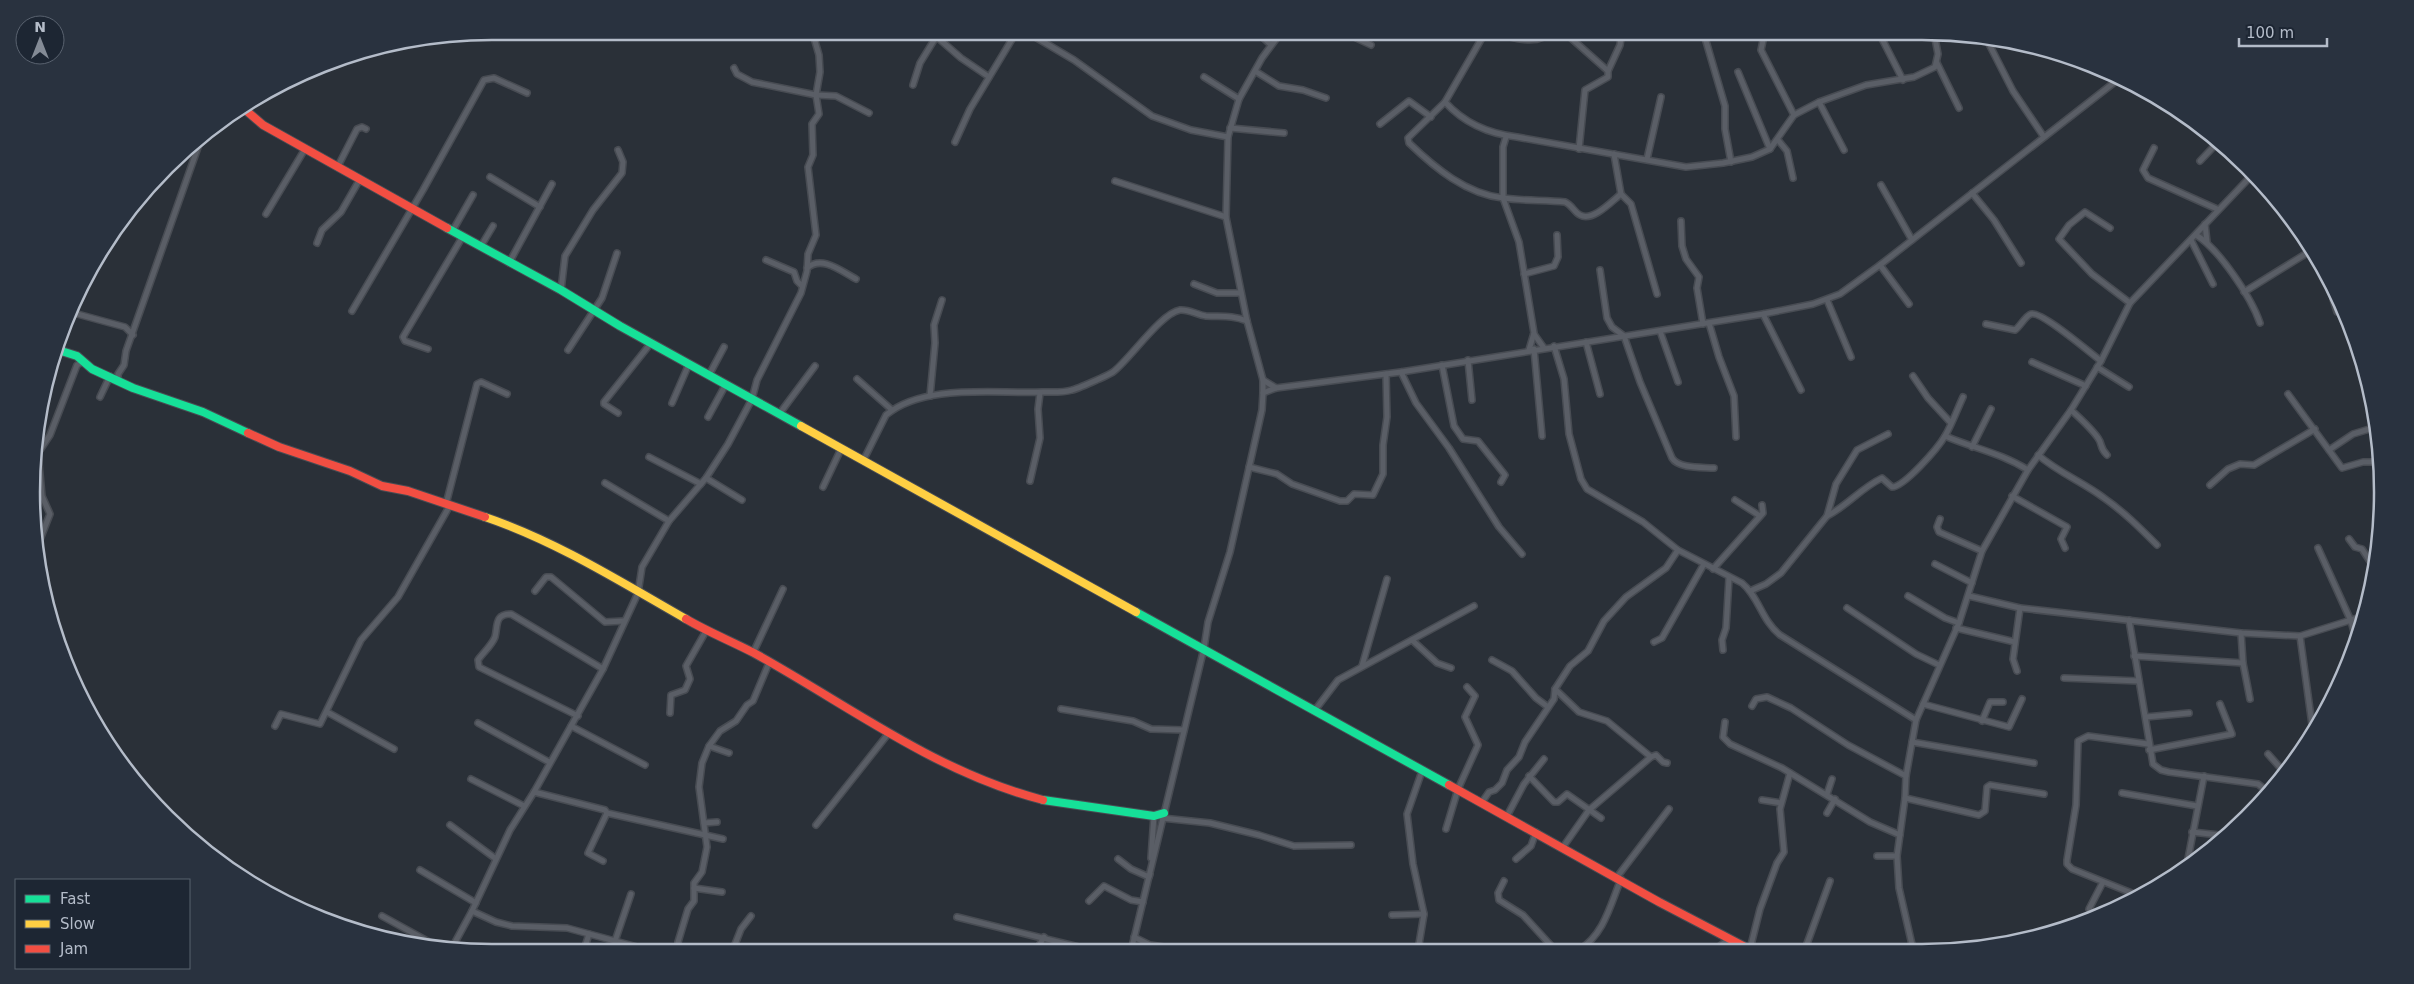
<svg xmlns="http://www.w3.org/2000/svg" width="2414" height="984" font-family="'DejaVu Sans',sans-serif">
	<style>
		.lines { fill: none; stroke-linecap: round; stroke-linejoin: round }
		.street-casing { stroke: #484c53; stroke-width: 8 }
		.fast-casing { stroke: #484c53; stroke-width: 10 }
		.slow-casing { stroke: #484c53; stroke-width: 10 }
		.jam-casing { stroke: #484c53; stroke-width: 10 }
		.street { stroke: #5a5e66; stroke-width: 5 }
		.fast { stroke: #16e098; stroke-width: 8 }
		.slow { stroke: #ffcf43; stroke-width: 8 }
		.jam { stroke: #f24e42; stroke-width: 8 }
		.rim { fill: none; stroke: #b4bcc9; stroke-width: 2.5 }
	</style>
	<rect width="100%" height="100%" fill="#2a3038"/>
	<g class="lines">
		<g class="street-casing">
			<g id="street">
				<polyline points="930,31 961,58 989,77"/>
				<polyline points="1025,31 1074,60 1152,116 1191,130 1228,137"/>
				<polyline points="1256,31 1271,45"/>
				<polyline points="1341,31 1371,45"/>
				<path d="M1486,31L1445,102L1408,138L1409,143C1435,168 1466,194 1503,198C1524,201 1545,200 1565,202C1572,205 1574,212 1580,215C1593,222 1612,201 1621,194"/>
				<path d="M1490,31C1506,36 1539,48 1550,31"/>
				<polyline points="1563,31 1608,71 1608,77 1585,90 1579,149"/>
				<polyline points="1703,31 1725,106 1725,129 1731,162"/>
				<polyline points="1765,31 1761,50 1794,115"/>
				<polyline points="1878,31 1903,80"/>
				<polyline points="1988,42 2013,91 2044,137"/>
				<polyline points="1937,63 1959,108"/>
				<polyline points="734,68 737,74 752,82 816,95 836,96 869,113"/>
				<polyline points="1255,71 1279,86 1303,90 1326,98"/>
				<polyline points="1608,71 1620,45 1622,31"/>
				<polyline points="1738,72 1770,149"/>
				<polyline points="1204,77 1239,99"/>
				<polyline points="913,85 920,63 936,37"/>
				<path d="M1445,102C1464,123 1490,134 1517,137L1686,167L1723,163L1752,157L1770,149L1794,115L1819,102L1866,85L1914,77L1935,67L1938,54L1934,33"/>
				<polyline points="1819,102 1844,150"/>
				<polyline points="1380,124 1409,101 1431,117"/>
				<polyline points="1230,128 1284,133"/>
				<polyline points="1506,137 1503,147 1503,198 1519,242 1534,333 1529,350"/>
				<polyline points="1778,140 1787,151 1793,178"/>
				<polyline points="955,142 970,109 1017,31"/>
				<polyline points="2154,148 2143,170 2148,178 2217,209"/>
				<polyline points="1614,154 1621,194 1631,204 1657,294"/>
				<polyline points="1647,159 1661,97"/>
				<polyline points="2200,161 2219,141"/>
				<polyline points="338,166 357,129 362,127 366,129"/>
				<polyline points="490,177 540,207"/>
				<polyline points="1115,181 1226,217"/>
				<polyline points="1881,185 1912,240"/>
				<polyline points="1972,193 1994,220 2021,263"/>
				<polyline points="266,214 305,149"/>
				<polyline points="1681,221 1682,246 1686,259 1699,277 1697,288 1703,324"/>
				<polyline points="2205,224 2207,242"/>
				<polyline points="2110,228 2085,212 2069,225 2059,239 2092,274 2130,303"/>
				<polyline points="453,230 473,195"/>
				<path d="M2196,235C2219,249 2251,297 2260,323"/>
				<polyline points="2191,240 2213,284"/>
				<polyline points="317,243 322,230 341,212 360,179"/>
				<polyline points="481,246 493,226"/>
				<polyline points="766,260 794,272 797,281 802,286"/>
				<polyline points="509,263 552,184"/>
				<polyline points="1880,265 1909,304"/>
				<path d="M807,268C822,255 841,271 856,279"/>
				<path d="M1600,270L1607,318L1612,327L1624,336L1640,382L1672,458C1679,469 1702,467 1714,468"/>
				<polyline points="1524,274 1554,266 1558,257 1557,235"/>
				<polyline points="1194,284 1217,293 1241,293"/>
				<polyline points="561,290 565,256 593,210 622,173 623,162 618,150"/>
				<polyline points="2244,292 2312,250"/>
				<polyline points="1827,300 1851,357"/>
				<polyline points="352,311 423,190 484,80 494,78 527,93"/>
				<polyline points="70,312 125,327 133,335"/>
				<polyline points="2337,312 2333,299 2338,295"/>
				<polyline points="1763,314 1801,390"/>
				<polyline points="1709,323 1719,357 1734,396 1736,437"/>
				<path d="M1986,324L2015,330C2020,327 2025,316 2031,314C2042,311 2090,353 2101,361"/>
				<polyline points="1660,331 1678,382"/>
				<polyline points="1534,334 1544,348"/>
				<polyline points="1586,342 1600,394"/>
				<path d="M1554,346L1564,379L1569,434L1581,479L1587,489L1643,522L1678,550L1742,583C1759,597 1762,621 1780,635L1916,720"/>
				<polyline points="428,349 405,341 403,337 463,236"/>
				<polyline points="1534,349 1542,436"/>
				<polyline points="568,350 602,298 617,253"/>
				<polyline points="1468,360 1472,400"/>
				<polyline points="2032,362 2086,386"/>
				<polyline points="1442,365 1454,426 1463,439 1478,441 1505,475 1501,482"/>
				<polyline points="2097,367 2129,387"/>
				<polyline points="1401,372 1416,403 1449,448 1499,527 1522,554"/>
				<polyline points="709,375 724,347"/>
				<polyline points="1913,376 1928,398 1951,423"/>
				<polyline points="857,379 892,410"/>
				<polyline points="118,380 118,374 124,365 126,351 202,136"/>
				<polyline points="1263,380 1276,388"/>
				<polyline points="1263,393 1276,388 1401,372 1763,314 1813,304 1840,294 1880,265 2120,78"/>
				<polyline points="2288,394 2342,468 2363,462 2382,462"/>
				<polyline points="930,396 935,343 934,325 942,300"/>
				<polyline points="100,397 110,376"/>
				<polyline points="672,403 689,364"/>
				<path d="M2071,410C2081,419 2091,428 2098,438C2103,445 2099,447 2107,455"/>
				<polyline points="618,413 604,404 604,402 651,343"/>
				<polyline points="780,413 815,366"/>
				<polyline points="708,417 726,384"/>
				<path d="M1945,436C1973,448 2001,453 2028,470"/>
				<polyline points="1972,447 1991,409"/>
				<polyline points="2329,450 2353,434 2376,427"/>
				<path d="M2038,455C2059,473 2083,482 2104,498C2124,512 2140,528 2157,545"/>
				<polyline points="649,457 701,484"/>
				<path d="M863,461L886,415C924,383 995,394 1042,392C1051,392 1062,393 1072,390C1077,389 1109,375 1113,372C1130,359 1161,313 1180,310C1189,309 1197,315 1206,316C1222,317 1231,315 1247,321"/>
				<polyline points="1249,467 1277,474 1292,484 1340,501 1347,501 1354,494 1373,495 1383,474 1383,445 1387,417 1386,374"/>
				<polyline points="706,478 742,500"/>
				<polyline points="1030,481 1040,438 1038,409 1040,393"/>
				<polyline points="605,483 669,521"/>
				<polyline points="2210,485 2228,469 2240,464 2254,465 2315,429"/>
				<polyline points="823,487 841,449"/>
				<polyline points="2012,496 2067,527 2061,539 2065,548"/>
				<polyline points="1735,500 1760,516"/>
				<polyline points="446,504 477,384 481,382 507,394"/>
				<polyline points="1827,516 1836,484 1857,450 1888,434"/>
				<polyline points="1940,519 1937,527 1939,532 1982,551"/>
				<polyline points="2349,539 2355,547 2362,549 2375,569"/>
				<polyline points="39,542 50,514 42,496 38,453 50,435 77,365 83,362"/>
				<polyline points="2318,548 2351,621 2357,643"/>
				<polyline points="1935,564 1972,583"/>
				<polyline points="1713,569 1763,513 1762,505"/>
				<polyline points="535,591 546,577 551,577 605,622 624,621"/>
				<path d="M1750,591L1766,584L1781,573L1827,516C1847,506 1861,488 1882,478L1892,487C1904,487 1938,448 1945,436C1952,424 1957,410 1963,397"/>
				<polyline points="1908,596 1945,618 1959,623"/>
				<polyline points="1969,596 2020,608 2241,633 2300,636 2364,616"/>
				<polyline points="1847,608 1916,654 1939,665"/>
				<polyline points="2129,620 2153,764 2161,770 2169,772 2258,784 2267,791"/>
				<polyline points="1956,628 2015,642"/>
				<polyline points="2241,633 2243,663 2250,699"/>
				<polyline points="2300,636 2313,732"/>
				<polyline points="1412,640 1437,663 1451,668"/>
				<polyline points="1654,642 1662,638 1704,564"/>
				<polyline points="1723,650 1722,640 1726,628 1729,578"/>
				<polyline points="753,653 783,589"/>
				<polyline points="2134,656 2243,663"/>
				<polyline points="1492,660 1512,671 1536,698 1548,707"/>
				<polyline points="1362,666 1387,579"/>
				<polyline points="2017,671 2013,659 2020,608"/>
				<polyline points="2064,678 2139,681"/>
				<polyline points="1555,689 1579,712 1607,721 1651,757"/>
				<polyline points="1923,704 2009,727 2022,699"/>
				<polyline points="1752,706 1756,699 1767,697 1791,708 1848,745 1906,776"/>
				<polyline points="1061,709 1133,721 1151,729 1184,730"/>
				<polyline points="1315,710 1338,680 1474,606"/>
				<polyline points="327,712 394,749"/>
				<polyline points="670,713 671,695 685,690 690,679 686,666 706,631"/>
				<path d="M578,716L479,667L478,660C483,653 492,645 495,637C498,626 494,614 511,614L603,669"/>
				<polyline points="2146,717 2189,713"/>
				<polyline points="1982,721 1990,702 2003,702"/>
				<polyline points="1725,722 1723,737 1730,744 1782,768 1870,822 1900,835"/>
				<polyline points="478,723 549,762"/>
				<polyline points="275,726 281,714 320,724 361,640 398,597 449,507"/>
				<polyline points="571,726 645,765"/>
				<polyline points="1912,742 2034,763"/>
				<polyline points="709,746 729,753"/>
				<polyline points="2149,750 2232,734 2220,704"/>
				<polyline points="2268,754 2284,772"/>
				<polyline points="1529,776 1554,802 1558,802 1567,794 1601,818"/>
				<polyline points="471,779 524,806"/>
				<polyline points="534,792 605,810 607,813 723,839"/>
				<polyline points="2122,793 2197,806"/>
				<polyline points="1827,794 1832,779"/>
				<polyline points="1905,798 1979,815 1985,811 1987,787 1990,785 2044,794"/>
				<polyline points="1762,800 1781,803"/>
				<polyline points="1482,802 1489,792 1495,790 1502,783 1507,770 1519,757 1525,742 1554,699 1555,689 1570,666 1588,651 1604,621 1626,597 1666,568 1678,550"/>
				<polyline points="1827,813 1835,799"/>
				<polyline points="1507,816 1524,784 1544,759"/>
				<polyline points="1162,818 1210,823 1259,835 1294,846 1351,845"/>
				<polyline points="704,823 717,822"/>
				<polyline points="450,825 496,859"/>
				<polyline points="816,825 888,734"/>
				<polyline points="1446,829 1458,789 1478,745 1465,717 1475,696 1467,687"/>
				<polyline points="2192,832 2228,836"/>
				<polyline points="1563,847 1589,810 1651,757 1656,755 1663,762 1667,763"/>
				<polyline points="1877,856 1897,856"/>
				<polyline points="1151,858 1154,816"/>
				<polyline points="1118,859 1131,869 1149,877 1150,874"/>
				<polyline points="1516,859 1531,846 1536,832"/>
				<polyline points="603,861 588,853 607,813"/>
				<polyline points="2187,864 2204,776"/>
				<polyline points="420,870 476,903"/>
				<polyline points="1617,877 1669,809"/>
				<polyline points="1504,881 1498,893 1499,900 1523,915 1555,950"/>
				<polyline points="694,888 722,892"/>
				<polyline points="2139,896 2072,869 2067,864 2067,860 2076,805 2078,741 2088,736 2148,744"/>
				<polyline points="1089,901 1104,886 1131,900 1143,902"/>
				<polyline points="472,911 496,922 512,926 567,928 641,948 677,952"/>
				<polyline points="1392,915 1424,914"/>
				<polyline points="2094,915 2089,909 2103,882"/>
				<polyline points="382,916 431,943"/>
				<polyline points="957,917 1095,951"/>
				<polyline points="1134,937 1150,945 1191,951"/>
				<polyline points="615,941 631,894"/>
				<polyline points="453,946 472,911 510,830 534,792 603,669 638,593 642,567 669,521 706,478 728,444 752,399 757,380 801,293 807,271 808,254 816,235 808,167 813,155 812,124 819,114 816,95 820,72 819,55 812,31"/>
				<polyline points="1131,949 1149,945"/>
				<polyline points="1716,949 1729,939"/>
				<polyline points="1750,949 1760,909 1777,863 1784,852 1780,809 1790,773"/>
				<polyline points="1805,949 1830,881"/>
				<polyline points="1913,949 1899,888 1897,856 1905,798 1906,776 1916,720 1959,623 1982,551 2028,470 2071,410 2101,361 2130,303 2253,174"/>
				<polyline points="1418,950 1424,914 1413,864 1407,814 1422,771"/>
				<path d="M1579,950C1604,934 1610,906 1621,879"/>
				<polyline points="1036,951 1044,937"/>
				<polyline points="1131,951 1204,648 1208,622 1230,552 1262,410 1263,393 1263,380 1247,321 1226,217 1228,137 1239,99 1262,58 1282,31"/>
				<polyline points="679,952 678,942 688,909 694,901 694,883 702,872 707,847 699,787 702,763 709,746 720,731 736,721 747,705 753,701 769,663"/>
				<polyline points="732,952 741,929 751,916"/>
				<polyline points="583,953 589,934"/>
			</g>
		</g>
		<g class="fast-casing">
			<g id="fast">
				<polyline points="447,228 561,290 620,326 801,426"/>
				<polyline points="55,349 77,356 92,369 133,388 203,412 248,433"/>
				<polyline points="1136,612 1449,785"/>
				<polyline points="1043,800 1154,816 1164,813"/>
			</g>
		</g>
		<g class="slow-casing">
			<g id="slow">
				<polyline points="801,426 1136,612"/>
				<path d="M485,517C556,541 621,582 686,619"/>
			</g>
		</g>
		<g class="jam-casing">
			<g id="jam">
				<polyline points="242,107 263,125 447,228"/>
				<polyline points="248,433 279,447 350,471 382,486 408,491 485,517"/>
				<path d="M686,619C708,632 731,641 754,653C850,706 935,772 1043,800"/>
				<polyline points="1449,785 1659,902 1749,949"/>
			</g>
		</g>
		<use href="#street" class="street"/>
		<use href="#fast" class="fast"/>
		<use href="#slow" class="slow"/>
		<use href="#jam" class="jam"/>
	</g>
	<path d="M0 0H2414V984H0ZM492 40H1922A452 452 0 0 1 2374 492V492A452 452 0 0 1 1922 944H492A452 452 0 0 1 40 492V492A452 452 0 0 1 492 40Z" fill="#29323f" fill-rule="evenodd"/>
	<path class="rim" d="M492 40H1922A452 452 0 0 1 2374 492V492A452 452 0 0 1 1922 944H492A452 452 0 0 1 40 492V492A452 452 0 0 1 492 40Z"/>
	<rect x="15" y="879" width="175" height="90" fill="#1d2633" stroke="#59626f"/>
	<rect x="25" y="895" width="25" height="8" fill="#16e098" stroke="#59626f"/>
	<text x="60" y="904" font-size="15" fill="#b4bcc9">Fast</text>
	<rect x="25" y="920" width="25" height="8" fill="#ffcf43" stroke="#59626f"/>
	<text x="60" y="929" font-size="15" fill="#b4bcc9">Slow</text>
	<rect x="25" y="945" width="25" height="8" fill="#f24e42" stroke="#59626f"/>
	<text x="60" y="954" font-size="15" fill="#b4bcc9">Jam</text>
	<g transform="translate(40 40)"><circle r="24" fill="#1d2633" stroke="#59626f"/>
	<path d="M0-4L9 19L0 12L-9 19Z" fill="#848b96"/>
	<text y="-8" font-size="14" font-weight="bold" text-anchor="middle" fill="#b4bcc9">N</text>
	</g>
	<path d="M2239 38v8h88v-8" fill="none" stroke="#b4bcc9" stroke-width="2.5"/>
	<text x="2246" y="38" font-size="15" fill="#b4bcc9" stroke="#1d2633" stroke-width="4" paint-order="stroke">100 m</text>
</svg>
